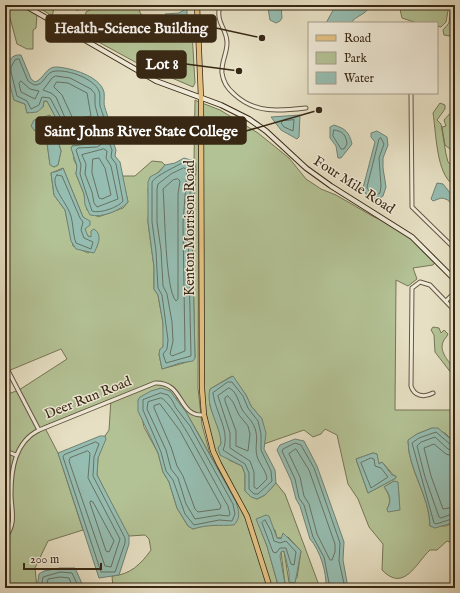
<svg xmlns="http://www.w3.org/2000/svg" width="460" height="593" font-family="'IM FELL English',serif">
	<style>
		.green { fill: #b3c295; stroke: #767554; fill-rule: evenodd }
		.water { fill: #96bdb1; stroke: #708172 }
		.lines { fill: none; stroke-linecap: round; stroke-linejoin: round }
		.shore { stroke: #677262; stroke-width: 1 }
		.street-casing { stroke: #645640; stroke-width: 5 }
		.secondary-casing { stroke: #382814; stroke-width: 6 }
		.primary-casing { stroke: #382814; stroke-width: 6 }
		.street { stroke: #efead8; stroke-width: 3 }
		.secondary { stroke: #efead8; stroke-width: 4 }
		.primary { stroke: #e3c082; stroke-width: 4.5 }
		.labels { text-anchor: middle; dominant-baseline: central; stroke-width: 3; stroke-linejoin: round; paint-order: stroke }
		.street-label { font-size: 14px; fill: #382814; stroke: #efead8 }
		.leader { fill: none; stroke: #382814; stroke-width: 1.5 }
		.callout-dot { fill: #382814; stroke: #efead8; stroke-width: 1.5 }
		.callout { fill: #382814; stroke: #382814; stroke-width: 1.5 }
		.callout-label { font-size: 15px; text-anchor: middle; font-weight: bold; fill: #fff }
	</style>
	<rect width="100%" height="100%" fill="#e6dfc3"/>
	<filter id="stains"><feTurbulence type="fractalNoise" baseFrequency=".005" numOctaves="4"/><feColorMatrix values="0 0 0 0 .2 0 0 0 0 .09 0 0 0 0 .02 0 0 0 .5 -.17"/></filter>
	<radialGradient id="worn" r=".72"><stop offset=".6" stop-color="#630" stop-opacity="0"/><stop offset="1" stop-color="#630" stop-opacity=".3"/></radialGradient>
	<g class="green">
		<polygon points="5,5 21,5 37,14 36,28 33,30 33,49 27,49 17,44 10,18 5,18"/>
		<polygon points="35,5 55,5 52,16"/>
		<polygon points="100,5 143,5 139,7 140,13 146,18 163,22 171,32 184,34 192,32 195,83 193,87 137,63 82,33 86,12"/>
		<polygon points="399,5 449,5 446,22 441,27 437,26 437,23 417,23 402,18"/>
		<polygon points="451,5 455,5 455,28 450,36 444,35 443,30 449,23"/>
		<path d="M5,65L7,66L14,100L25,104L27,113L43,107L44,101H47L59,124L61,139L67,142L82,133L106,128L108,125L111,135L108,134L96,143L72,146L74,160L77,166L76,174L84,194L87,210L98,217L123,208L128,202L122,176H135L152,161L162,162L165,165L156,175L148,189L149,203L148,222L154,267V289L158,295L163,323L164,340L163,347L159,354L162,369C171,366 189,363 195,358L192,224L196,169L194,161L195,100L199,102L198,388L202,425L210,454L246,517L269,588H113L112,576C130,575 141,564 151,550L149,539L145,535L129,536L125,530L97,475L98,458L105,436L109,430L111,399L44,426L58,453L83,530L48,541L35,568L37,588H5V395L19,390L67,359L61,349L8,371L5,367ZM50,116L61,151L58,165L54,167L50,164L47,143L43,133L34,130L38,120ZM63,168L83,217L84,230L88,236L91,237L94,229L98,234L97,247L88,253L73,246L65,210L54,195L51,173ZM140,398H176L179,406L186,412L202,440L223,480L227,525C215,523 205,525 193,529L188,526L177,508L169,482L163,472L158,453L144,427L138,400Z"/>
		<path d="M202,103L220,110L258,133L289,158L306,179L321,189L336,195L374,217L386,221L411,238L436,261L433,265L413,268L417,279L408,286L396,280L395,410H455V443L445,433L432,428L417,434L408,441C408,470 430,496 430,526H446L455,522V544L447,541L437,550H430C416,563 404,593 382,570L383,544L369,527L358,499L348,484L337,435L325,429L321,434L313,437L304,430L264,444L262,419L251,406L246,395L232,376L210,389V406L221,436V444L218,448L229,460L242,466L245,474V491L257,499L265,495L276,483L285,494L320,588H272L252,525L214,449L204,406ZM373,453L377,454L378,464L382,462L396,478L368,493L356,459ZM394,481C401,487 398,501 399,510L387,509C392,501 389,494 384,487ZM257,519L275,530L277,538L288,537L301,551L297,578L289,582L284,551L281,552L285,584L278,585L267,546Z"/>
		<path d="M440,103L445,105V109L437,120L441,124L446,154L448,162L454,168L452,179L450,182C436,168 436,131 433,113Z"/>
		<polygon points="455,108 455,163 450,149 445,145 442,127 446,126 444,120"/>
		<path d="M433,327L439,328L441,333L444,330L448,334C447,337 444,339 443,342C439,352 449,362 455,369V378L435,352L434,335L431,330Z"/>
	</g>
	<g class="water">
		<polygon points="266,5 281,5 282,18 280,21 276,23 270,20 268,8"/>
		<path d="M336,5H370C367,15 356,15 351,23H326Z"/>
		<polygon points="187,8 187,28 184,30 167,24 165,14 179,13"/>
		<path d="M17,55H21L31,79L35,82C44,79 46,66 57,67C71,68 100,76 104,92C105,98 103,103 105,108C107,115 111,121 106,128L82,133L67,142L61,139L59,124L47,101H44L43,107L37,112L27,113L25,104L14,100C11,88 0,59 17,55Z"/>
		<polygon points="50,115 61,151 58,165 54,167 50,165 47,143 43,133 34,130 31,126 34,120"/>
		<polygon points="300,115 299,137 297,139 281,130 271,117"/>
		<path d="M334,125C346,129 349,132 352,144L341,158H338L336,146L330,138V127Z"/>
		<polygon points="377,131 387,137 388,145 383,158 383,168 386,187 383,196 377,200 366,194 363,188 375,142 371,137 371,133"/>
		<path d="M108,134L111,135L116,150L115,156L120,162L128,202C120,211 101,218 90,215L85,205L84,194L76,174L77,166L71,148L72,146L96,143Z"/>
		<polygon points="184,158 194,161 196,164 192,224 195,358 193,361 180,363 162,369 159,354 160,349 163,347 163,323 158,295 154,289 154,267 148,222 148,182 150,177 159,172 165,165 175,163"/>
		<path d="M63,168L83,217L90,221V225L85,229L88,236L91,237V231L94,229C103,235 98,245 94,253L76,249L71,241L65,210L54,195L51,173L61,170Z"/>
		<path d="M437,183L443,184L455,199V217C453,207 452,199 441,198L433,201L431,199Z"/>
		<path d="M233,376L246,395L251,406L262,419L266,433L264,449L275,470L276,483L265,495L257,499L251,497L245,491V474L242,466L220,455L218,448L221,444C221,426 205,407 210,389Z"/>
		<path d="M161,388L170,391L186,412L236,502C239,511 241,518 234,525C220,526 208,524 193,529L188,526L177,508L169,482L163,472L158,453L138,411V400L140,397L151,391Z"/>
		<path d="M432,428H438L455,443V522L435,528L430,526C430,496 408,470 408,440L417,434Z"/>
		<polygon points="100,436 105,436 106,439 98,458 97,475 129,536 129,544 119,575 99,578 58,453"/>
		<path d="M295,439L304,441L317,466L344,542L343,560L348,588H326C327,573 320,550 310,539L300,506L296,499L291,480L277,450L280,445Z"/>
		<polygon points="373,453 377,454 379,464 382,462 392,475 396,476 396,478 368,493 356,459"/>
		<path d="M394,481L398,482L400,510L388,512L387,509C392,501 390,494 384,487Z"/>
		<polygon points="266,515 269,516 277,538 281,539 283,533 301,551 295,583 289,582 289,572 284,551 281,552 280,556 285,584 281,586 278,585 267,546 256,519"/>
		<polygon points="60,568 75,568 84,588 37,588 39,574 44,571"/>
	</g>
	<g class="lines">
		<g class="shore">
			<path d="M19,59L28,81L34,85C45,86 45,71 56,71C69,70 93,78 99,91C101,96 99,101 100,106C102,113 105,117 104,124L80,129L66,136L63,122L50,98L42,97L39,105L31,109L27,101L17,96L11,72V67L15,60Z"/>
			<polygon points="56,76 70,78 91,89 95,94 95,105 99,120 69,127 56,97 51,93 43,90 52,78"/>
			<polygon points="21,81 30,89 39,91 35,99 21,92 19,84"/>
			<polygon points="57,82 68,83 87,93 91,116 73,119 62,95 54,87"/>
			<polygon points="294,120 293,131 284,127 281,123 283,121"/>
			<path d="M334,130C343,131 346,135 347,144L344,149H341L333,136Z"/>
			<polygon points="381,138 384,144 379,158 381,186 380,193 376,195 369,191 367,187 379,139"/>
			<path d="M106,141L109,142L112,150L111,157L116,164L123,201C119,207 100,214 92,211L80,174L81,165L76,150L78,148L97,147Z"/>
			<polygon points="104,149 107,151 106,158 111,166 118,199 97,207 94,203 92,192 85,174 86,164 82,155"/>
			<polygon points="93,159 99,158 105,168 111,195 102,199 99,198 92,173"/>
			<path d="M184,162L192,166L188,224L191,356L166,363L163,354L167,349L168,340L162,295L158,288L156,251L152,222V182C155,176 177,166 184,162Z"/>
			<polygon points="184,168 187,170 183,223 185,351 172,356 170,354 173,341 172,322 167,294 163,286 161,250 157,222 157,189 158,184 171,174"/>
			<path d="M57,175L62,176L80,218L83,222L81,230L84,238L93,242L91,249L76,243C72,233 74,219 68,209C65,202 49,183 57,175Z"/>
			<path d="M178,179L180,181L178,194V299L176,301C165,290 165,209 163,189L173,180Z"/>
			<path d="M228,382H232L243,396L248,408L258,421L261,434V450L271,471L272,481L258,494H254L249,489V473L245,464L223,450C231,432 215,412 213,393Z"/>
			<path d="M229,388C238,392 238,403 243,411C248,418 254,422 256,432C258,441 254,450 258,459C261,466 266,471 267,479L257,489L254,487V472L250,461L230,448V433L218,396Z"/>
			<polygon points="161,393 168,395 172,400 176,408 190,426 233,504 235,514 232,521 219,520 194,525 185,514 173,480 166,471 161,452 143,410 143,400"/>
			<polygon points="228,396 233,402 239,415 248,426 250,434 248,451 236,446 236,431 225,401 225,398"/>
			<path d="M161,398C174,401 217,488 228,506L230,514L229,516L219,515L195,519L186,504L178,478L171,469L166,450L147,409L148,402Z"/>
			<polygon points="160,404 180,431 221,506 220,509 198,512 195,509 183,476 177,466 171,447 154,408 154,406"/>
			<polygon points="96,442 99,444 94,457 93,476 125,538 125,543 115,572 101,572 63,457 64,455"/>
			<polyline points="455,446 451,445 436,432 419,438 412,443 434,523 436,524 455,518"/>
			<polygon points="296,449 309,470 335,544 335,552 332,560 330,560 317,534 309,504 304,496 300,477 289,454"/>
			<polygon points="88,451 90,453 88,478 120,539 111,567 105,566 69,461 70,458"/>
			<polyline points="455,451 448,449 435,437 421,442 417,446 425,477 439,517 441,518 455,513"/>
			<polyline points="455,457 446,454 434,444 424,448 431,476 443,509 455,507"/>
			<polygon points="371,458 374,459 375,466 381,468 388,477 371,488 361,463"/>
			<polygon points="91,501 93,502 114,541 109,552 106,551 90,503"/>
			<polygon points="265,520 271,531 274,541 280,543 286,541 296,552 294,565 291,564 286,548 280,548 276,553 273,552 262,523"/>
			<polyline points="41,588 43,577 60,572 72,573 79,588"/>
			<polyline points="46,588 48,579 60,577 69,578 73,588"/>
			<polyline points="330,588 324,557 313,537 304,505 299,498 295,479 282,451 283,449 295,443 301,445 314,468 340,543 339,561 345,588"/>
		</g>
		<g class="street-casing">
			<g id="street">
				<polyline points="69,5 77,8 89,5"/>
				<path d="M220,5C215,23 227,28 227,43C227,54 221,62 222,73C223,81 228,89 234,94C255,114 280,111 306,108"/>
				<polyline points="411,93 412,207 455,249"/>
				<polyline points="446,301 455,292"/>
				<path d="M5,365L39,430L155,383C185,382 177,417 204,415"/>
				<path d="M433,393C424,398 414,396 411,386L412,288L420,282L430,285L455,311"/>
				<polyline points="5,451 16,455"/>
				<path d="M5,538C17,523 11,510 11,494C11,469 15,442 39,430"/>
			</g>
		</g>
		<g class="secondary-casing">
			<polyline id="secondary" points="24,5 156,81 221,105 249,119 266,131 306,168 331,186 412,237 455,280"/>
		</g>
		<g class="primary-casing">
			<polyline id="primary" points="197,5 201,98 202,389 204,415 213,451 219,464 247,516 270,588"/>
		</g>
		<use href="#street" class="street"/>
		<use href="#secondary" class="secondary"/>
		<use href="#primary" class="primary"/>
	</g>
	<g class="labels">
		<g class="street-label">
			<text transform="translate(354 185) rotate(33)">Four Mile Road</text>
			<text transform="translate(190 228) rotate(-90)">Kenton Morrison Road</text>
			<text transform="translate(88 398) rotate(-22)">Deer Run Road</text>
		</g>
	</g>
	<path class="leader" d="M262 38L216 28M239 71L186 64M319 110L246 131"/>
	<g class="callout-dot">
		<circle cx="262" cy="38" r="4"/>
		<circle cx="239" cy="71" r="4"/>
		<circle cx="319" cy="110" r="4"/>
	</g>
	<g class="callout">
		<rect x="46" y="15" width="170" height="27" rx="4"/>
		<rect x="137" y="51" width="49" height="27" rx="4"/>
		<rect x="36" y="117" width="210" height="27" rx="4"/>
	</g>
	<g class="callout-label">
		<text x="131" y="33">Health-Science Building</text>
		<text x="162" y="69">Lot 8</text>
		<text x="141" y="136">Saint Johns River State College</text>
	</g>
	<rect width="460" height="593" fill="none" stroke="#e6dfc3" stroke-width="20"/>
	<rect x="6" y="6" width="448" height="581" fill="none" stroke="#382814" stroke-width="2"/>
	<rect x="10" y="10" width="440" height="573" fill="none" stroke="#382814"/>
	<rect x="308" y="22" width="130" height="72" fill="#efead8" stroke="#a69c8a"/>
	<rect x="316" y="35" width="20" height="6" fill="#e3c082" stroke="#a69c8a"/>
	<text x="344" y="42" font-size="12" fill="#382814">Road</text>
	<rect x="316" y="52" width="20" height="12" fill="#b3c295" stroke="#a69c8a"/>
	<text x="344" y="62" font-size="12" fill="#382814">Park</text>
	<rect x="316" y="72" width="20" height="12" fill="#96bdb1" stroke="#a69c8a"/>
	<text x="344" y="82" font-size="12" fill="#382814">Water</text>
	<path d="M24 563v6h77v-6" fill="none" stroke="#382814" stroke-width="2"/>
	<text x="30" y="563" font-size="12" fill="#382814" stroke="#efead8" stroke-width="3" paint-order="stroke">200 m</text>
	<rect width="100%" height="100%" filter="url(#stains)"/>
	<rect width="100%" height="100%" fill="url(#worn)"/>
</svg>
